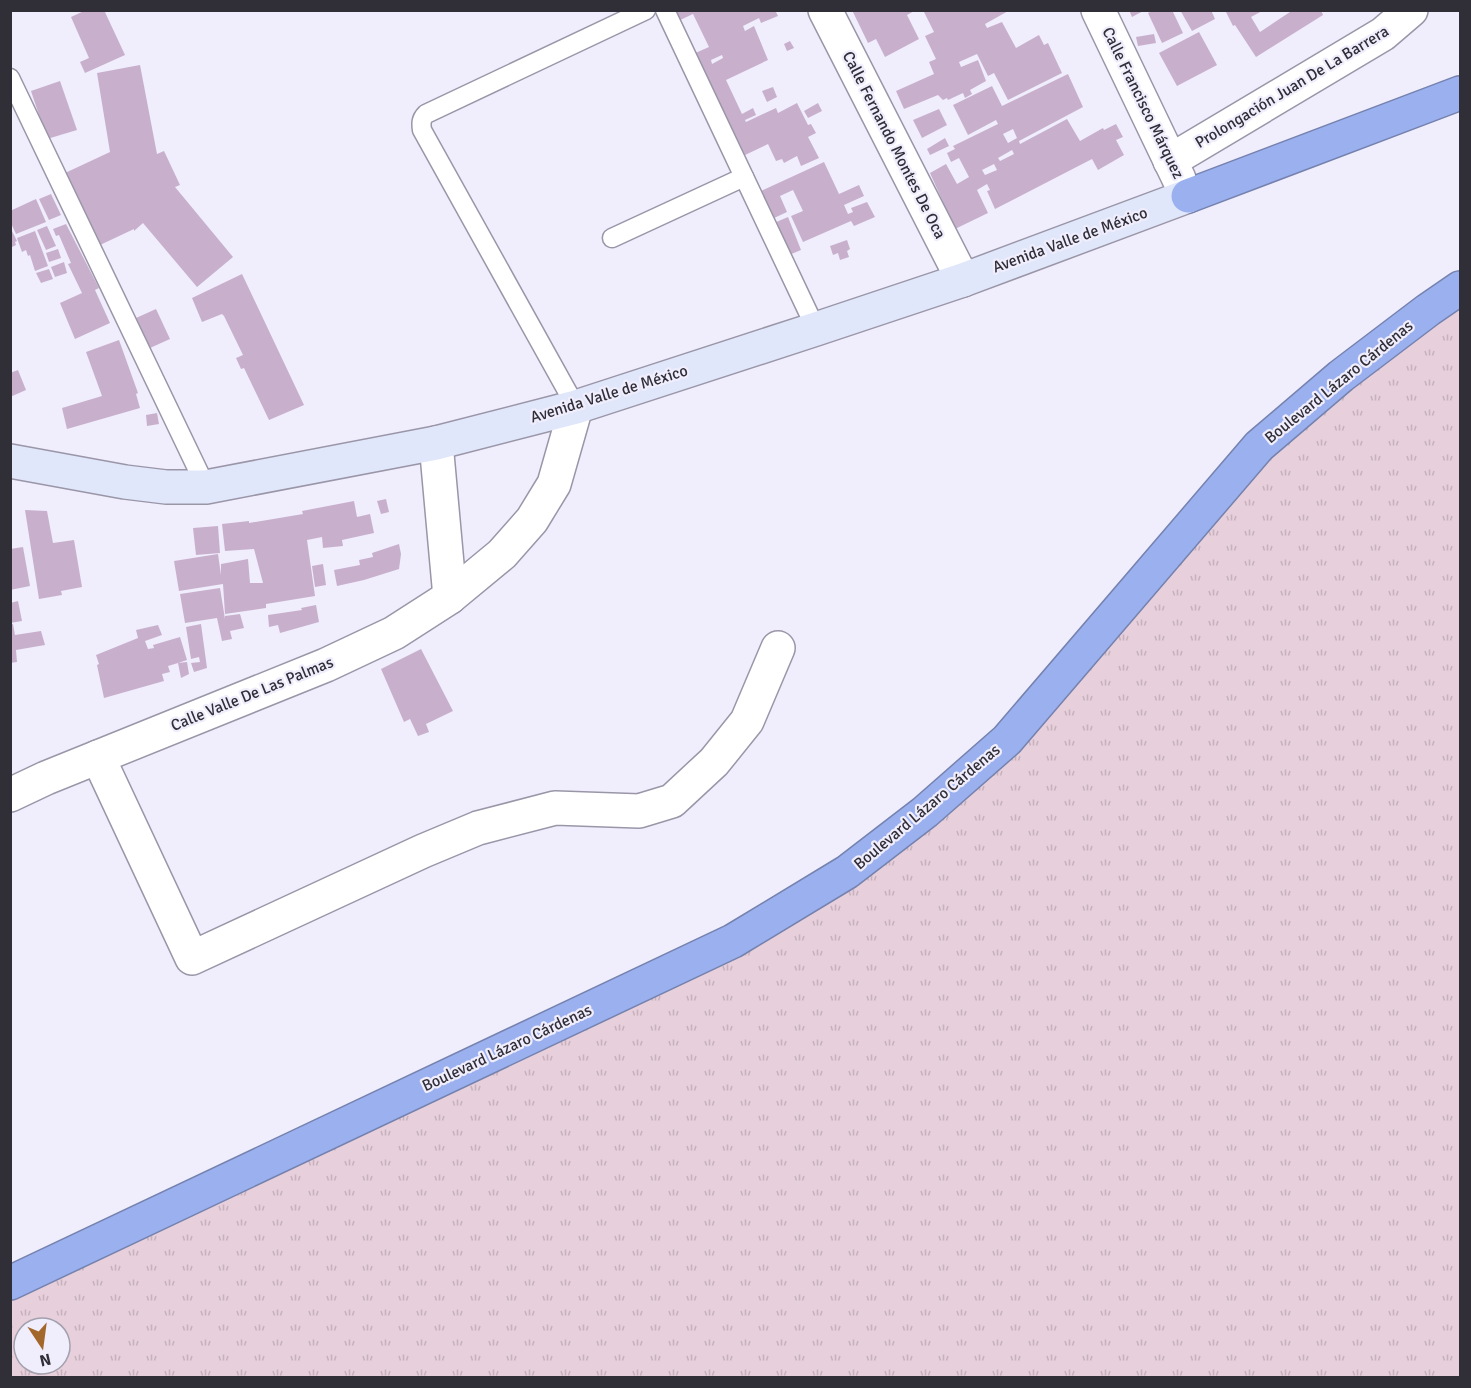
<svg xmlns="http://www.w3.org/2000/svg" width="1471" height="1388" font-family="Signika,sans-serif">
	<style>
		.grass { fill: url(#grass-tufts); fill-rule: evenodd }
		.building { fill: #c8b0cd; fill-rule: evenodd }
		.lines { fill: none; stroke-linecap: round; stroke-linejoin: round }
		.lane-casing { stroke: #9a96a8; stroke-width: 21 }
		.street-casing { stroke: #9a96a8; stroke-width: 36 }
		.secondary-casing { stroke: #9a96a8; stroke-width: 36 }
		.highway-casing { stroke: #7582ae; stroke-width: 36 }
		.lane { stroke: #fff; stroke-width: 18 }
		.street { stroke: #fff; stroke-width: 33 }
		.secondary { stroke: #e1e7fa; stroke-width: 33 }
		.highway { stroke: #9ab0ef; stroke-width: 33 }
		.labels { text-anchor: middle; dominant-baseline: central; stroke-width: 4.5; stroke-linejoin: round; paint-order: stroke }
		.street-label { font-size: 16px; fill: #302e36; stroke: #f0edfd }
	</style>
	<defs>
		<pattern id="grass-tufts" width="24" height="20" patternUnits="userSpaceOnUse" patternTransform="scale(1.5)"><rect width="24" height="20" fill="#e7cfdb"/><path d="M3 7l-1-3M5 7V3M7 7l1-3M15 17l-1-3M17 17v-4M19 17l1-3" fill="none" stroke="#c6b2bd"/></pattern>
	</defs>
	<rect width="100%" height="100%" fill="#f0edfd"/>
	<path class="grass" d="M1460,276V1377L11,1378V1275L768,923L1008,740L1219,495ZM24,1328H60V1364H24Z"/>
	<g class="building">
		<polygon points="86,10 104,10 125,55 85,73 80,62 89,58 71,17"/>
		<path d="M672,10H775L778,16L761,23L759,18L743,26L745,31L754,26L768,60L726,80L742,114L753,108L756,115L745,120L746,122L776,108L778,113L797,103L808,125L811,124L816,133L808,137L819,158L801,166L797,156L784,163L782,159L776,161L768,144L743,156L693,54L709,47L693,14L678,21ZM722,55L723,58L712,64L711,60Z"/>
		<polygon points="852,10 916,10 907,15 919,39 885,57 876,39 868,43"/>
		<polygon points="923,10 1010,10 985,24 987,28 1002,22 1016,48 1039,35 1044,45 1048,43 1062,73 1008,100 994,73 988,76 977,54 959,62 961,67 978,60 986,81 970,90 972,94 965,98 963,93 948,100 947,98 943,100 938,95 904,109 896,91 934,74 929,62 936,59 925,36 934,32"/>
		<polygon points="1129,10 1145,10 1132,17"/>
		<polygon points="1154,10 1172,10 1183,33 1162,43 1148,13"/>
		<polygon points="1180,10 1211,10 1215,19 1192,31"/>
		<polygon points="1225,10 1264,10 1251,17 1260,32 1293,10 1321,10 1323,15 1256,57 1235,25 1233,26"/>
		<polygon points="1199,32 1217,65 1177,86 1159,53"/>
		<polygon points="1154,34 1156,43 1138,46 1136,37"/>
		<polygon points="790,41 794,48 787,51 784,44"/>
		<polygon points="140,65 157,154 164,151 180,185 175,187 233,257 197,287 143,223 134,231 134,229 100,245 65,173 110,152 97,73"/>
		<path d="M1068,74L1083,107L1019,141L1020,144L1067,119L1080,141L1103,128L1104,130L1116,124L1123,137L1116,140L1124,155L1098,170L1092,159L995,209L987,191L990,190L987,184L977,190L988,213L955,229L930,173L946,164L957,184L969,177L959,158L951,162L947,153L955,149L953,146L998,124L996,120L968,135L953,105L992,86L1002,106ZM1013,129L1017,138L1008,143L1003,134ZM1012,150L1014,154L1000,161L998,158ZM994,164L997,170L985,175L982,170Z"/>
		<polygon points="60,81 77,130 47,139 31,91"/>
		<polygon points="773,87 777,97 767,102 762,91"/>
		<polygon points="818,103 822,111 808,118 804,111"/>
		<polygon points="939,109 947,125 922,138 913,120"/>
		<polygon points="945,138 949,146 930,155 927,149"/>
		<polygon points="824,162 839,194 859,185 864,196 844,205 848,214 853,212 851,208 867,202 875,217 854,226 851,221 803,242 791,216 803,211 793,190 780,196 787,212 772,219 759,192"/>
		<polygon points="51,194 61,215 49,220 39,199"/>
		<polygon points="36,199 46,222 16,234 10,221 10,211"/>
		<polygon points="788,217 801,250 789,255 774,223"/>
		<polygon points="66,224 99,288 95,290 110,323 75,339 60,303 82,293 68,264 71,263 59,235 56,236 53,229"/>
		<polygon points="47,226 56,246 46,250 37,230"/>
		<polygon points="10,227 17,241 15,242 16,245 10,248"/>
		<polygon points="35,231 48,266 35,271 30,255 28,256 26,250 22,252 17,238"/>
		<polygon points="847,240 850,249 847,251 849,257 840,260 838,253 833,255 830,246"/>
		<polygon points="58,249 61,258 49,262 46,253"/>
		<polygon points="64,262 67,273 55,277 51,267"/>
		<polygon points="49,269 53,279 41,283 36,273"/>
		<polygon points="242,274 304,405 269,420 244,368 241,369 236,358 243,355 224,316 222,314 202,322 192,298"/>
		<polygon points="156,309 170,339 150,348 136,318"/>
		<polygon points="119,340 138,393 136,394 140,408 67,429 62,408 102,396 86,352"/>
		<polygon points="18,370 26,390 10,397 10,373"/>
		<polygon points="157,413 159,424 147,426 146,415"/>
		<polygon points="386,499 389,512 381,514 377,501"/>
		<polygon points="354,501 357,517 370,514 374,533 342,540 343,546 323,548 322,537 307,540 315,596 266,604 266,608 225,614 223,584 179,591 174,561 218,554 221,575 221,564 248,559 250,583 263,583 254,549 225,551 222,524 249,521 249,523 303,514 302,511"/>
		<polygon points="25,510 47,511 53,543 74,540 82,587 61,591 62,595 39,599"/>
		<polygon points="218,526 220,553 196,555 193,528"/>
		<polygon points="399,544 401,554 399,569 364,580 337,586 334,570 360,565 359,560 373,557 372,553"/>
		<polygon points="23,547 30,586 10,590 10,549"/>
		<polygon points="323,564 326,585 315,587 312,566"/>
		<polygon points="220,588 225,619 225,616 240,614 244,628 230,631 232,639 222,641 217,618 185,623 180,594"/>
		<polygon points="18,601 22,621 10,623 10,603"/>
		<polygon points="316,605 319,622 280,633 278,625 269,627 268,615 302,610 301,608"/>
		<polygon points="13,624 15,635 41,631 45,645 16,650 17,662 10,663 10,625"/>
		<polygon points="201,624 207,668 194,672 191,663 200,662 199,657 191,659 186,627"/>
		<polygon points="158,625 162,635 145,641 148,649 154,648 153,645 180,637 187,660 178,663 187,662 189,674 181,678 178,663 168,666 170,672 162,674 164,681 104,698 97,665 99,664 96,655 138,638 136,630"/>
		<polygon points="421,649 453,711 426,724 429,732 418,736 410,719 404,722 381,669"/>
	</g>
	<g class="lines">
		<g class="lane-casing">
			<g id="lane">
				<polyline points="665,10 816,329"/>
				<polyline points="10,78 206,487"/>
				<polyline points="612,238 744,177"/>
				<path d="M576,407L422,130C421,123 421,119 426,114L646,10"/>
			</g>
		</g>
		<g class="street-casing">
			<g id="street">
				<polyline points="825,10 963,280"/>
				<polyline points="1098,10 1179,179"/>
				<polyline points="1170,161 1383,34 1411,10"/>
				<polyline points="436,443 450,597"/>
				<polyline points="98,757 192,958 423,851 478,828 555,808 639,811 672,801 714,762 747,721 778,648"/>
				<polyline points="10,795 46,778 326,665 394,633 450,597 502,554 532,520 554,484 576,407"/>
			</g>
		</g>
		<g class="secondary-casing">
			<polyline id="secondary" points="10,461 125,482 166,487 206,487 436,443 576,407 816,329 963,280 1188,196"/>
		</g>
		<g class="highway-casing">
			<g id="highway">
				<polyline points="1188,196 1460,93"/>
				<polyline points="10,1283 733,941 847,872 925,812 1007,740 1259,446 1341,376 1428,310 1460,288"/>
			</g>
		</g>
		<use href="#lane" class="lane"/>
		<use href="#street" class="street"/>
		<use href="#secondary" class="secondary"/>
		<use href="#highway" class="highway"/>
	</g>
	<g class="labels">
		<g class="street-label">
			<text transform="translate(1292 87) rotate(-31)">Prolongación Juan De La Barrera</text>
			<text transform="translate(1143 103) rotate(64)">Calle Francisco Márquez</text>
			<text transform="translate(894 145) rotate(63)">Calle Fernando Montes De Oca</text>
			<text transform="translate(1070 240) rotate(-20)">Avenida Valle de México</text>
			<text transform="translate(1339 382) rotate(-39)">Boulevard Lázaro Cárdenas</text>
			<text transform="translate(609 394) rotate(-17)">Avenida Valle de México</text>
			<text transform="translate(252 694) rotate(-22)">Calle Valle De Las Palmas</text>
			<text transform="translate(927 807) rotate(-40)">Boulevard Lázaro Cárdenas</text>
			<text transform="translate(507 1048) rotate(-25)">Boulevard Lázaro Cárdenas</text>
		</g>
	</g>
	<rect width="1471" height="1388" fill="none" stroke="#302e36" stroke-width="24"/>
	<g transform="translate(42 1346) rotate(167)"><circle r="28" fill="#f0edfd" stroke="#a3a1ad" stroke-width="1.5"/>
	<path d="M0-4.5L10 22L0 15L-10 22Z" fill="#a4672b"/>
	<text y="-9" font-size="16" font-weight="bold" text-anchor="middle" fill="#302e36">N</text>
	</g>
</svg>
